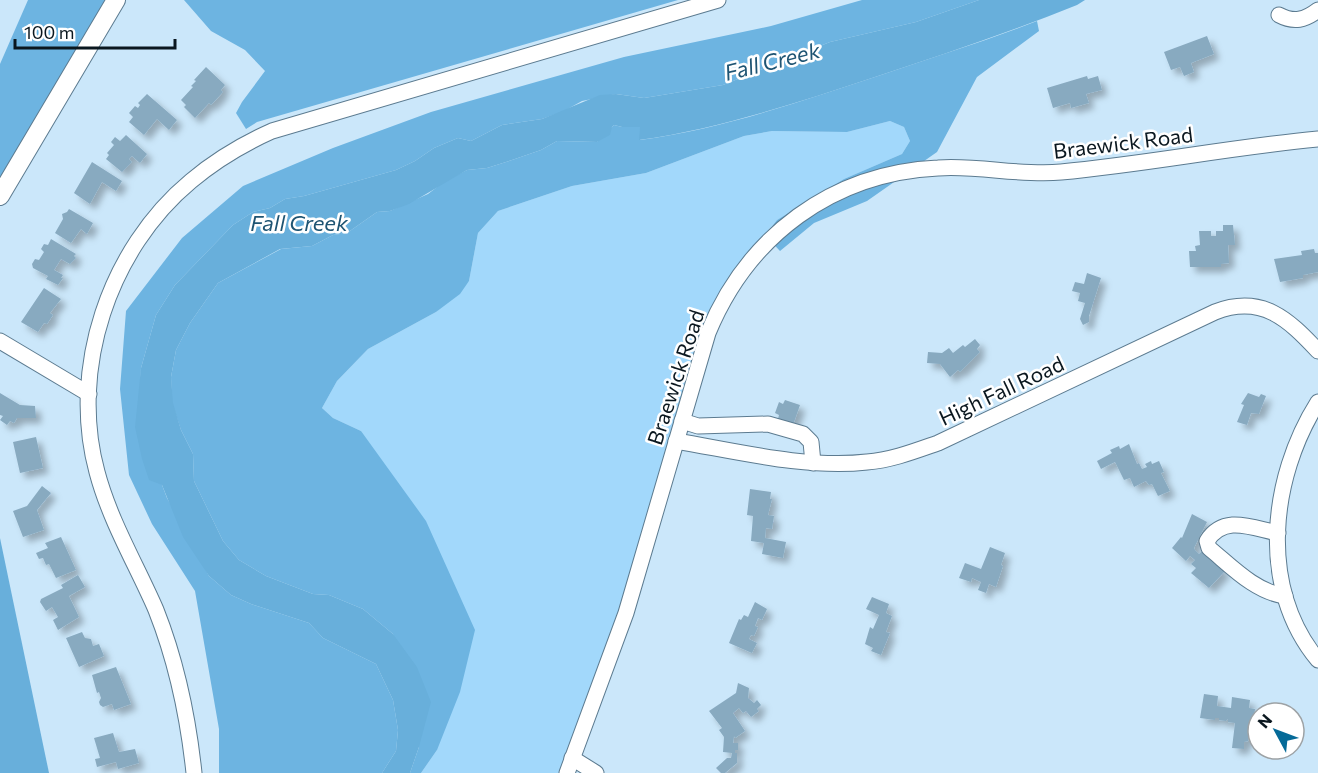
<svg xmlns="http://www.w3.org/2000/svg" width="1318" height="773" font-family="Commissioner,sans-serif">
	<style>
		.green { fill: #a2d8fb }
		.forest { fill: #6db4e1 }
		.water { fill: #68afdb }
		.building { fill: #88aac0; filter: url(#shadow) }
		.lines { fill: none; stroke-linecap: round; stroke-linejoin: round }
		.minor-casing { stroke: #5c7b90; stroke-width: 17 }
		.major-casing { stroke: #5c7b90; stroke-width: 20 }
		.minor { stroke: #fff; stroke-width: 15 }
		.major { stroke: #fff; stroke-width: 18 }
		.labels { text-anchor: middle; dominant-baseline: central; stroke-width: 5; stroke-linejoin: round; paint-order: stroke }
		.street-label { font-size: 21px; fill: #0a171f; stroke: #fff }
		.water-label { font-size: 22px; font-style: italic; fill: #1e5473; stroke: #fff }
	</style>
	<defs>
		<filter id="shadow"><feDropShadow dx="5.5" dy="5.5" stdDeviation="3" flood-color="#0004"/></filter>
	</defs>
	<rect width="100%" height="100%" fill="#cbe7fa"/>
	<polygon class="green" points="890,121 904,127 910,141 902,154 844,179 777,220 737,266 713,306 612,636 562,773 421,773 437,750 361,431 333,418 322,408 337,381 368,349 436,312 469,281 478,233 498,211 572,186 646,173 744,136 772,131 847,132"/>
	<g class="forest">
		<polygon points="28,0 109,0 0,180 0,64"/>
		<polygon points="184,0 678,0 257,122 246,129 236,113 242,102 265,71 245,50 211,31"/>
		<polygon points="862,0 979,0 916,22 830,42 723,85 644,98 616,94 582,101 564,111 542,119 502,125 471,141 458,138 434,148 415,161 396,170 304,196 285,199 270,208 253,212 233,225 175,285 156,315 141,368 140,395 162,485 167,498 209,576 231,595 251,604 309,623 323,638 376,664 393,700 398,730 396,751 382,773 219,773 219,729 195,591 152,524 129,475 120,389 126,311 182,238 243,186 333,148 431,112 624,57 771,26"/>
		<path d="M1037,21L1039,31L977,77L937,152L867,201L814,223L780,251L765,235L777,220L844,179L902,154L910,141L904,127L890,121L847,132L772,131L744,136L646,173L572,186L498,211L478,233L469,281L460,294L436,312L368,349L337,381L322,408L333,418L361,431L426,521L475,630L460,692L437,750L421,773H410L419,747L393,634L363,609L329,595L313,594L266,576L239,560L223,541L194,481L193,454L181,430L172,403L171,377L176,350L190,323L218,283L281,249L312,246L333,235L347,233L377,212L390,211L428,194L445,181L467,170L487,168L512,160L541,150L557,141L597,142L614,125L622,127H641L640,140C722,129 802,101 881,75C933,57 986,41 1037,21Z"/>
	</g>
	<g class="water">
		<path d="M979,0H1085L1077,5C1010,32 941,55 872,78C796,103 719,129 639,140L640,127H622L614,125L612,127L610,135L597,142L557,141L541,150L512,160L487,168L467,170L409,204L390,211L377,212L347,233L333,235L312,246L280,249L218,283L190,323L176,350L171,377L173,403L181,430L193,454L194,481L223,541L239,560L266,576L313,594L329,595L363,609L393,634L417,667L431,702L419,747L410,773H382L396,751L398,730L393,700L376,664L323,638L309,623L251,604L231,595L209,576L183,537L162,485L149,480L142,459L135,427L141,368L156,315L175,285L233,225L253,212L270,208L285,199L304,196L396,170L415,161L434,148L458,138L471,141L502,125L542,119L600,95L616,94L644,98L723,85L830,42L916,22Z"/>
		<polygon points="0,538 49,773 0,773"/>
	</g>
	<g class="building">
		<polygon points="1207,36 1214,54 1191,63 1194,72 1184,76 1180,67 1171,70 1164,52"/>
		<polygon points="206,67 225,85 221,90 223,92 211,105 209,103 195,118 184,107 186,105 181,100 193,87 191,86 196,81 194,80"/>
		<polygon points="1087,76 1088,79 1098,76 1102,90 1086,94 1089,103 1071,108 1070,103 1053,108 1047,88"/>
		<polygon points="147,94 177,120 169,130 157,119 144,135 129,122 133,117 129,113 135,106 138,108 140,105 138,103"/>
		<polygon points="126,135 147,154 140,163 132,156 129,159 132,162 122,172 106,159 109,155 107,153 114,145 111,142 115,137 120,141"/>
		<polygon points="92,162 122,181 116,191 102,182 90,204 74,193"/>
		<polygon points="69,209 93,223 87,234 81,229 71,243 55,233 63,219 62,214 67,212"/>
		<polygon points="1223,225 1233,225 1235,245 1228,245 1229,263 1221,264 1221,267 1190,267 1189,251 1196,251 1195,246 1200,245 1199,231 1211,231 1211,236 1216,236 1216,231 1223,231"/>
		<polygon points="51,239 76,254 74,256 76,258 70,264 61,259 54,270 63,275 61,278 63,278 58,285 46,279 48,276 33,268 32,264 35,259 39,260 44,252 41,249 44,244 48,245"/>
		<polygon points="1314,249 1315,253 1318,253 1318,272 1303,275 1303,278 1280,282 1274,259 1302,255 1301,251"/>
		<polygon points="1087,273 1101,278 1089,316 1089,322 1083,325 1080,319 1085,303 1078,301 1080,293 1072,291 1075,282 1084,284"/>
		<polygon points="44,288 61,299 50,313 53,315 47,324 44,323 38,332 21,322"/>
		<polygon points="975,339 980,345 977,349 980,352 960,372 958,370 950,377 940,364 927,363 928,352 942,353 949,348 953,353 963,345 965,347"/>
		<polygon points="0,393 20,405 35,406 36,418 17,418 14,423 10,421 7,425 0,420 3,416 0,415"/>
		<polygon points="1248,393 1259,397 1261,394 1266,396 1259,414 1251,413 1247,425 1237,422 1244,405 1241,404"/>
		<polygon points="785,400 800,405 793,425 778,419 779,415 775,413 779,402 783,404"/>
		<polygon points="36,437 43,468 20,473 13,442"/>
		<polygon points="1129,444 1137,464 1139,463 1142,469 1147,467 1145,464 1151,461 1152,464 1159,461 1164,472 1161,473 1170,491 1158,496 1152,484 1149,485 1146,481 1134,487 1130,478 1124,480 1115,462 1101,469 1097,461 1112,453 1110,450 1119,446 1120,449"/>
		<polygon points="42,486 51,493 37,510 44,530 23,537 13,511 27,506"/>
		<polygon points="750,489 771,492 770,499 772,499 768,515 774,516 772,529 766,528 765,538 786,542 783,558 762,554 764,543 751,541 753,516 747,515"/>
		<polygon points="1192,514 1207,522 1194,548 1195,550 1199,554 1202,551 1225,571 1209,588 1191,573 1196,568 1191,564 1195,560 1190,556 1186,561 1172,548 1181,537 1182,538"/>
		<polygon points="61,537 76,570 56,578 49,564 46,565 43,558 39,559 36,553 48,548 45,543"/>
		<polygon points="990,547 1005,553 1001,565 1003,566 996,587 989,584 986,593 978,590 981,582 972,578 971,582 959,578 965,563 981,569"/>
		<polygon points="78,575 85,587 69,596 79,617 58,630 53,620 58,617 52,607 46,611 40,602 41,599 63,588 61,585"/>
		<polygon points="872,597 889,604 886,613 892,616 886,632 890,633 881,655 871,651 873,648 865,644 870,627 873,629 879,615 866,609"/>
		<polygon points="755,602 767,609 762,620 758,618 755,626 758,627 754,636 751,635 749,639 757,643 752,653 729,643 739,619 741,620 744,615 748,617"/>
		<polygon points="82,632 85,638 91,639 93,646 99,644 104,656 79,667 66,638"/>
		<polygon points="116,667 131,704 114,710 112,704 103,707 100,705 99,702 101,698 99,692 97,693 92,675"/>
		<polygon points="738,683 749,688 748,698 754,703 757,700 761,705 757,709 759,711 751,717 746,711 743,713 739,708 733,713 745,731 735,738 734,736 733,743 738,743 738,750 735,750 735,753 737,753 737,763 725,773 721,773 716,768 727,758 731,758 732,753 723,752 724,737 719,730 722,728 709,711 736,693"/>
		<polygon points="1204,694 1218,696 1217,706 1231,708 1232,697 1250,700 1249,708 1255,709 1253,729 1250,729 1248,741 1244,742 1244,749 1232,748 1235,723 1228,722 1228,719 1226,721 1219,720 1219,718 1215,718 1215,720 1200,718"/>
		<polygon points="113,733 119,752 135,749 139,763 118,769 116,762 97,767 95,759 100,758 94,738"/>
	</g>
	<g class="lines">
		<g class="minor-casing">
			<g id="minor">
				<path d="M1279,15C1294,23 1305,20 1318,10"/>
				<polyline points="0,341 89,394"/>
				<path d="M1318,402C1270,478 1258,588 1318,660"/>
				<polyline points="682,421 698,426 768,424 803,434 811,442 813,463"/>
				<path d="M676,441C736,451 807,469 867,462C892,460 915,451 938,443L1215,312C1262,294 1288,319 1318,351"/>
				<path d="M1278,533C1252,528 1224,514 1207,541L1209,548C1231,566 1255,592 1285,596"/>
				<polyline points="572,758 596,773"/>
				<path d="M194,773C188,716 177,663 156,610C136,564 110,521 97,472C69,369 109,249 191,181C216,160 243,144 272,131L718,0"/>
				<path d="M567,773L626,613L708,333C748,236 832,173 938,168C979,165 1020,176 1061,172C1147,164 1232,147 1318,139"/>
			</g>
		</g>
		<g class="major-casing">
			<polyline id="major" points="0,196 116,0"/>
		</g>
		<use href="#minor" class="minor"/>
		<use href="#major" class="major"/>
	</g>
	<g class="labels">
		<g class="street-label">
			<text transform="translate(1123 142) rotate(-7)">Braewick Road</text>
			<text transform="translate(675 377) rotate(-72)">Braewick Road</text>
			<text transform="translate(1001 390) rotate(-25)">High Fall Road</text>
		</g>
		<g class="water-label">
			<text transform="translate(772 61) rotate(-14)">Fall Creek</text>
			<text x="299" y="222">Fall Creek</text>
		</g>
	</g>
	<g transform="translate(1276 731) rotate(311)"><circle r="28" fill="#ffffff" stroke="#9da2a5" stroke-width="1.5"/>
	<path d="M0-4.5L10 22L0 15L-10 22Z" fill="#056a98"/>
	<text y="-9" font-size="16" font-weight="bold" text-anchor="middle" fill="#0a171f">N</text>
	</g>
	<path d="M15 39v9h160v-9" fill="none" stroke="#0a171f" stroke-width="3"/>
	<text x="24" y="39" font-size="18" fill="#0a171f" stroke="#ffffff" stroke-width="4.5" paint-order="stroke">100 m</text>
</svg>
